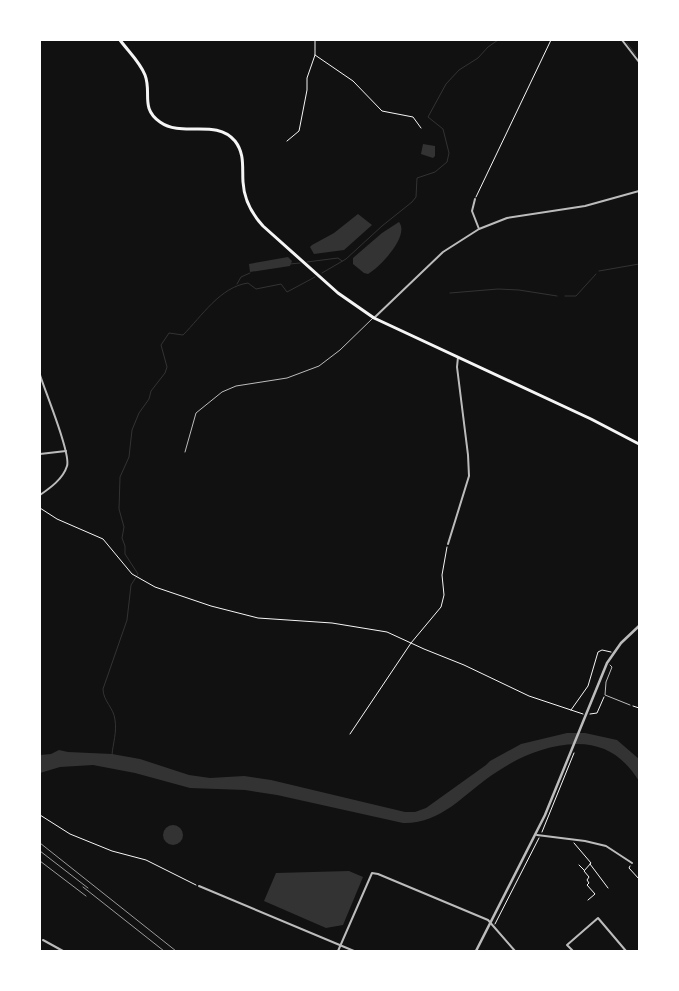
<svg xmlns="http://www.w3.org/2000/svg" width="679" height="991" font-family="'Open Sans',sans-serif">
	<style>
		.water { fill: #333 }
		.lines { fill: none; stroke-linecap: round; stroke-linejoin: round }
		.stream { stroke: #333; stroke-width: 1 }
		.path { stroke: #f5f5f5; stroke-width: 1 }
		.service { stroke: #bcbcbc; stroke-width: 1 }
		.minor { stroke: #bcbcbc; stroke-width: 2 }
		.tertiary { stroke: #bcbcbc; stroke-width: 2.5 }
		.secondary { stroke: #f5f5f5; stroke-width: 3 }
		.rail { stroke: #9a9a9a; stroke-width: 1 }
	</style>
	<rect width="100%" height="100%" fill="#111"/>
	<g class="water">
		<polygon points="423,144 435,146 435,156 433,158 421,154"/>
		<polygon points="358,214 372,225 344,250 314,254 310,247 312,245 334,233"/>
		<path d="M399,222C410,236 380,267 368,274L364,273L353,264V258L382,233Z"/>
		<polygon points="288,257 292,261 290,266 250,272 249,264"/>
		<path d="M567,733H585L617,740L639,759V781C624,757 605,744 577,744C545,745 518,757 492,775C463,795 441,824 403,823L277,795L245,790L190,788L135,773L93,765L60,767L40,773V755L51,754L59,750L68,752L112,754L140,759L189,775L210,778L244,776L271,780L405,812H415L426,808L486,765L490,761L521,744Z"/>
		<circle cx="173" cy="835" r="10"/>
		<polygon points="349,871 363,877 343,925 326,928 264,901 276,873"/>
	</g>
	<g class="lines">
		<g class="stream">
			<polyline points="627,43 636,55"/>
			<polyline points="307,262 338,258 342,261"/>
			<polyline points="290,264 300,263"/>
			<polyline points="599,271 639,264"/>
			<polyline points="322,273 346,259 382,226 412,202 416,197 417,178 435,172 447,162 449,153 443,129 428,117 446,84 459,70 478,58 488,47 498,40"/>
			<polyline points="237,284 241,277 250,273"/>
			<polyline points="450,293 498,289 519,290 557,296"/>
			<polyline points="565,296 576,296 596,274"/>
			<path d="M112,755C113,743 117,732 115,720C114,708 103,701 103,689L127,620L131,585L138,574L125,554V546L122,538L124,527L119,509L120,477L129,457L132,430L139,413L149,399L151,391L165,373L167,367L161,345L169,333L183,335C202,316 220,287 248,283L256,289L281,284L287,292L315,277"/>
		</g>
		<g class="path">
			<polyline points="315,55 353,81 382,111 413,117 421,128"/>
			<polyline points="287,141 299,131 300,126 307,90 307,78 315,55 315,40"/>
			<polyline points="476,197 551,40"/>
			<polyline points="40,508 57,519 103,539 132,574 155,587 211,606 258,618 332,623 387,632 424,649 464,665 529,696 583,714"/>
			<polyline points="633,706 639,708"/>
			<polyline points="571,710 588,686 598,652 602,650 611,652"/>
			<polyline points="590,714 597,713 604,697"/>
			<polyline points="350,734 411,643 441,607 444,595 442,575 447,547"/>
			<polyline points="40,815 70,834 112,851 146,860 196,885"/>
			<polyline points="542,832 574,753"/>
			<polyline points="574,843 591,863 584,871 589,877 587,880 589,883 587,885 595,894 588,900"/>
			<polyline points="590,864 608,888"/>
			<polyline points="579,865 584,870"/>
			<polyline points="630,866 629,868 639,879"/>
			<polyline points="495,924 539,838"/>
		</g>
		<g class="service">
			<polyline points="185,452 196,413 222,392 236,386 287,378 319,366 340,350 373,318"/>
			<polyline points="610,665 612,667 606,682 605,695 630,705"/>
		</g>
		<g class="minor">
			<polyline points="622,40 639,62"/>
			<polyline points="475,199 472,211 479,229"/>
			<polyline points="374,318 443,252 479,229 507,218 585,206 639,191"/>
			<path d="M40,375C45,391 71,454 67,466C63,479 50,488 40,495"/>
			<polyline points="40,454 66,451"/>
			<polyline points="448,544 469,476 468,455 457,367 458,357"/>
			<polyline points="537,835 585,841 606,846 632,863"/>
			<polyline points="199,886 354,951"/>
			<polyline points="43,940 63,951"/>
			<polyline points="338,951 372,873 378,874 488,920 515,951"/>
			<polyline points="573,951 567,945 598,918 626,951"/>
		</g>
		<polyline class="tertiary" points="476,951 545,815 607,663 621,643 639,626"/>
		<path class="secondary" d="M120,40C128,51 140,62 145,75C152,93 140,108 160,122C182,138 216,118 235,141C245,154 242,167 243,182C244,199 251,213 263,226L338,293L374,318L591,419L639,444"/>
		<g class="rail">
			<polyline points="40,843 176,951"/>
			<polyline points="40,851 88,888"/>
			<polyline points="40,861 86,896"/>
			<polyline points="83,887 164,951"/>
		</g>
	</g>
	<rect width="679" height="991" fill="none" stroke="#ffffff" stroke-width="82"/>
</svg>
